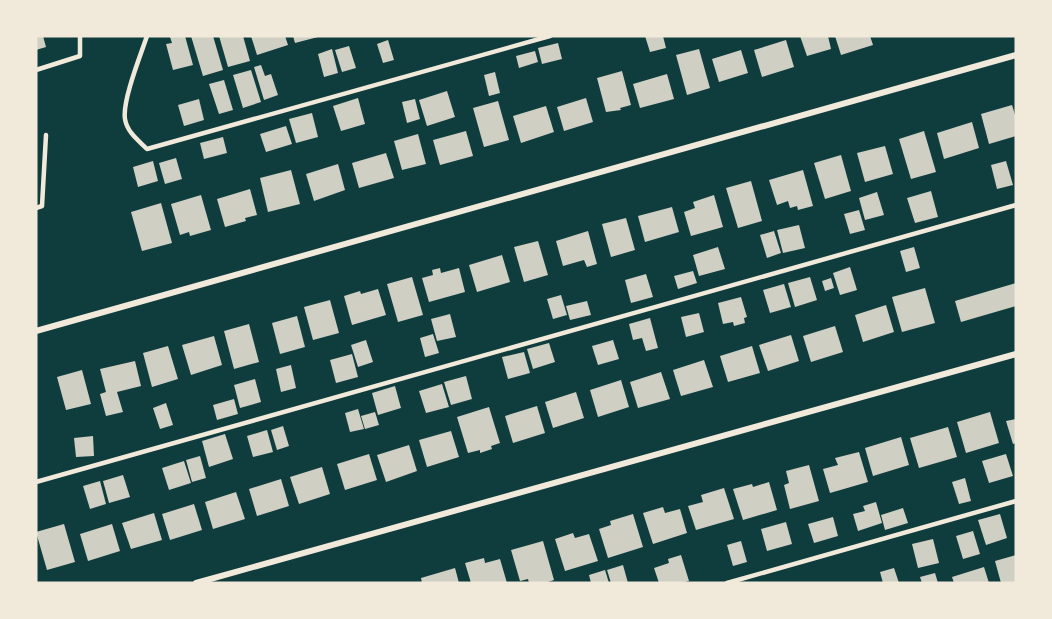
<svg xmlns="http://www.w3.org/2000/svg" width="1052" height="619" font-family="Inter,sans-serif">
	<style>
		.building { fill: #cfcfc3 }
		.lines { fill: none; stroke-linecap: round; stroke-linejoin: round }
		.service { stroke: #f1e9da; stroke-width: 4.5 }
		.minor { stroke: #f1e9da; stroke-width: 6 }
	</style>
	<rect width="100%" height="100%" fill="#0f3d3e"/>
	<g class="building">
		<polygon points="36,36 43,36 46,47 36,50"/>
		<polygon points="175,36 185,36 193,65 173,70 166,44 172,43 170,37"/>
		<polygon points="191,36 213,36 223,70 203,76"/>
		<polygon points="219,36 243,36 250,61 228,67"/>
		<polygon points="251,36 285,36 288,45 257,55"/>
		<polygon points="293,36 318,36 318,37 295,43"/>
		<polygon points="645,36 663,36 666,48 650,52"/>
		<polygon points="800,36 828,36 831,49 807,56"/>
		<polygon points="835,36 870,36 873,45 841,55"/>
		<polygon points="388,40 394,60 383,63 377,44"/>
		<polygon points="786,40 794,67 762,77 754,50"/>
		<polygon points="558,43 562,59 542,64 538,48"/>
		<polygon points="349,46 356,68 342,72 335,50"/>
		<polygon points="332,49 338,73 324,77 318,54"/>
		<polygon points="699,49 710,88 687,95 676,55"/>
		<polygon points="741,50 748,73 719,82 712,59"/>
		<polygon points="535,51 538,62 519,68 516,56"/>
		<polygon points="261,65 265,76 271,74 278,95 264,100 254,67"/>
		<polygon points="251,70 261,102 243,108 233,75"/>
		<polygon points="622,71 631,105 620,108 621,110 606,112 597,78"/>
		<polygon points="495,72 500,93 489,96 484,75"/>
		<polygon points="667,74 674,99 640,108 633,84"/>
		<polygon points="224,80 233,110 219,114 209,84"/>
		<polygon points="447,91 455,117 427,126 419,100"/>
		<polygon points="358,98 365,124 341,131 333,106"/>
		<polygon points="586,98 593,122 564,131 557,107"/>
		<polygon points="199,99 204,120 184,126 178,105"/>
		<polygon points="415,99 420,119 407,123 402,102"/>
		<polygon points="498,101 509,140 484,147 473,108"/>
		<polygon points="1012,105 1016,118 1016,136 989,144 981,114"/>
		<polygon points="546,106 554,132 521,143 513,116"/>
		<polygon points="312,113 318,137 296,143 289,119"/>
		<polygon points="972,122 979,148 944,159 937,133"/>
		<polygon points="286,126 292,144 266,152 260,134"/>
		<polygon points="466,131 473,156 440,165 433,140"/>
		<polygon points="924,131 936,172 911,179 899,139"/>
		<polygon points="418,134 426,164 402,170 394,141"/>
		<polygon points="223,137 227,153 204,159 200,143"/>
		<polygon points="885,146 893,174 865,182 857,153"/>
		<polygon points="386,153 394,178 359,188 352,163"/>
		<polygon points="841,155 851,191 825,199 814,163"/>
		<polygon points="176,158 182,179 165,184 159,163"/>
		<polygon points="153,161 158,181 138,187 133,167"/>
		<polygon points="1006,161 1013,185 997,189 991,165"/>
		<polygon points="338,164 345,190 314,201 306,174"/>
		<polygon points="291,170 300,204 268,212 260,178"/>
		<polygon points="803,170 813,206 798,210 797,206 790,208 788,201 777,205 769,180"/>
		<polygon points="751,181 762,221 738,228 726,188"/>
		<polygon points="250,189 257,215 245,218 246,221 225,227 217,199"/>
		<polygon points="931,191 938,217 915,223 907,198"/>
		<polygon points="877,192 884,215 865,220 859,198"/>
		<polygon points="201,195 211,230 190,236 189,232 180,235 171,204"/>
		<polygon points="714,195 723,227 691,236 684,212 695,208 693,202"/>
		<polygon points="161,203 172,243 142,251 131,212"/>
		<polygon points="672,207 679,232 645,242 638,216"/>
		<polygon points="859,210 865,230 850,234 844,214"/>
		<polygon points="626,218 635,250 611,257 602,224"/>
		<polygon points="799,225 805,248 783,253 777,230"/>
		<polygon points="588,231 597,264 587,267 584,260 563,266 556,241"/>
		<polygon points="774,231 781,253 767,258 760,235"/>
		<polygon points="538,241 548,275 524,282 514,247"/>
		<polygon points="718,247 725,269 699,276 693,255"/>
		<polygon points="914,247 920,268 906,272 900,251"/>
		<polygon points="502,255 510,282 477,292 469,265"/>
		<polygon points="850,267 857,290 840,295 833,273"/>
		<polygon points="440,268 441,273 459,268 465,292 429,302 422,278 433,275 432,270"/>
		<polygon points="693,271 697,283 678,289 674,276"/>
		<polygon points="646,274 653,297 631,303 625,280"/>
		<polygon points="412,277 423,315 398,322 387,284"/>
		<polygon points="810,277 817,300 795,307 788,283"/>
		<polygon points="831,278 834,288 825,291 822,281"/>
		<polygon points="1016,283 1016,306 961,322 955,301"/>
		<polygon points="784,284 791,307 770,313 763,290"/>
		<polygon points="925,288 935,323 902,332 892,297"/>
		<polygon points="378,289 386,315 352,325 344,296 360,291 361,294"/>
		<polygon points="561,295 567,315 553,319 547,299"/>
		<polygon points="741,297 747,317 744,318 745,323 734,326 733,322 723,324 718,303"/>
		<polygon points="330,300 339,333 313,340 304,307"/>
		<polygon points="587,301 591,315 570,320 566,306"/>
		<polygon points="886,305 894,332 863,342 855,315"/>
		<polygon points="699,313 704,332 686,337 681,317"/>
		<polygon points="450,314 456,337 437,341 431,319"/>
		<polygon points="297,316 305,347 280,354 272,323"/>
		<polygon points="650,318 658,348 646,351 642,338 633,340 629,324"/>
		<polygon points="249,324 259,362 234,369 224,331"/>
		<polygon points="835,326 843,352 811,362 803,336"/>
		<polygon points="433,334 439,353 425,357 420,338"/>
		<polygon points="791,335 799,361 768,371 759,345"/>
		<polygon points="214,336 222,365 191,375 182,345"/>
		<polygon points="366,340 373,362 358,367 351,345"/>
		<polygon points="613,340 619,359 598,365 592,346"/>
		<polygon points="549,343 555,362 533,369 527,349"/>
		<polygon points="168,346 178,379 152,387 143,353"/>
		<polygon points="752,346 760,373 728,382 720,356"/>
		<polygon points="524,352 530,373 508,379 502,357"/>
		<polygon points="352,354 358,377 336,383 330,360"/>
		<polygon points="704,360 713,387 681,396 673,370"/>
		<polygon points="135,361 141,386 117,392 123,412 106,416 100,394 106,392 100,369"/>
		<polygon points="291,365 296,388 281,392 276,369"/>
		<polygon points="82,370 91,404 66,410 57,377"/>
		<polygon points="661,372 670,399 638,408 630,382"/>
		<polygon points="466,376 472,399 451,405 444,382"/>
		<polygon points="255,379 261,402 240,408 234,385"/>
		<polygon points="621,380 629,407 598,417 590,390"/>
		<polygon points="442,384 449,407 426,413 419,391"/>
		<polygon points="395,386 401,408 378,415 372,393"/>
		<polygon points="576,392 584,418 553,428 545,402"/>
		<polygon points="234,399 238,414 217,420 213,405"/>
		<polygon points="166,403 173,425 160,429 153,408"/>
		<polygon points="537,406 545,433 513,443 505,416"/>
		<polygon points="489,407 500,443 491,446 492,449 480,453 480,450 468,453 457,417"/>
		<polygon points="358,409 364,429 350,432 345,413"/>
		<polygon points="375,412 379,425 365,429 361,416"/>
		<polygon points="990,412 999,443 966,453 957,422"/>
		<polygon points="1016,419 1016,443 1013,444 1006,421"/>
		<polygon points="283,426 289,446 277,450 271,430"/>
		<polygon points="948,427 957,457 919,468 910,438"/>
		<polygon points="267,430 273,452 253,457 247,436"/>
		<polygon points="451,431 459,457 427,467 419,440"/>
		<polygon points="225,434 233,459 209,467 202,441"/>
		<polygon points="93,436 94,456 76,457 74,438"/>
		<polygon points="901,437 909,465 873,476 865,448"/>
		<polygon points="409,445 417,471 386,482 377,455"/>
		<polygon points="859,452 868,482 830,493 823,469 838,465 835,458"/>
		<polygon points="369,454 377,480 345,490 337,464"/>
		<polygon points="1006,454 1013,476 989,483 982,461"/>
		<polygon points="200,456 206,478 192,482 186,460"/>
		<polygon points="184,461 191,483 169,490 162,468"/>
		<polygon points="809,465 819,501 790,509 784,485 789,483 786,471"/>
		<polygon points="322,467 330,494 299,504 290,477"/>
		<polygon points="123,475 130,497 109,503 103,481"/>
		<polygon points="965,478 971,501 959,504 952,482"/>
		<polygon points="281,479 289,506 257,516 249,489"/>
		<polygon points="100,481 106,504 90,509 83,486"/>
		<polygon points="769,482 777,510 743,520 733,489 752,484 753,487"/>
		<polygon points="724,488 734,519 696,530 688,506 703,502 701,495"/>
		<polygon points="236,492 245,519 213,529 205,502"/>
		<polygon points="876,502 882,523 858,531 853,514 865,511 863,506"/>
		<polygon points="194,504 202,530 170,540 162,514"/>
		<polygon points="663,507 665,513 680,509 687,533 653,544 643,513"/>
		<polygon points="903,508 908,523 885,530 881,515"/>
		<polygon points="154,513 162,540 131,549 122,523"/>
		<polygon points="633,514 643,547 608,558 599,529 611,525 610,521"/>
		<polygon points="1000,514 1007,538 986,545 978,520"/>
		<polygon points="833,517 838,536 814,543 808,524"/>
		<polygon points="786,522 792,544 767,551 761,529"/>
		<polygon points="64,524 75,562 47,570 36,532"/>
		<polygon points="112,524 120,551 88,561 80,534"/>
		<polygon points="973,531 980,554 963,559 956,536"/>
		<polygon points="573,533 575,538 589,534 598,561 565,571 555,539"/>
		<polygon points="933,539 939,563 918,568 912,544"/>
		<polygon points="543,541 554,580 545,583 529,583 528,579 520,581 511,550"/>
		<polygon points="741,541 747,562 733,566 727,545"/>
		<polygon points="681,555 689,581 681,583 659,583 654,568 669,563 668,559"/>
		<polygon points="1016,555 1016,583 1001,583 995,561"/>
		<polygon points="484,558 485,563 500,559 507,583 471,583 465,563"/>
		<polygon points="623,565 628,583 611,583 607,570"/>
		<polygon points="984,567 989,583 954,583 952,577"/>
		<polygon points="455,568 459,583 422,583 421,578"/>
		<polygon points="894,568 899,583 883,583 880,572"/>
		<polygon points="605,570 609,583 591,583 589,575"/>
		<polygon points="935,573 938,583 922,583 920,577"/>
	</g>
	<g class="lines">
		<g class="service">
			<path d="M147,36C141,54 122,101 125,119C127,132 138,140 147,149L550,36"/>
			<polyline points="36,70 80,56 80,36"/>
			<polyline points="36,208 42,206 46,135"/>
			<polyline points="36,482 1016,205"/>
			<polyline points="727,583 1016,501"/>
		</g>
		<g class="minor">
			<polyline points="36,331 1016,55"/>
			<polyline points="196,583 1016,354"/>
		</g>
	</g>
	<rect width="1052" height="619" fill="none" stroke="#f1e9da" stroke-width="75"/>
</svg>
